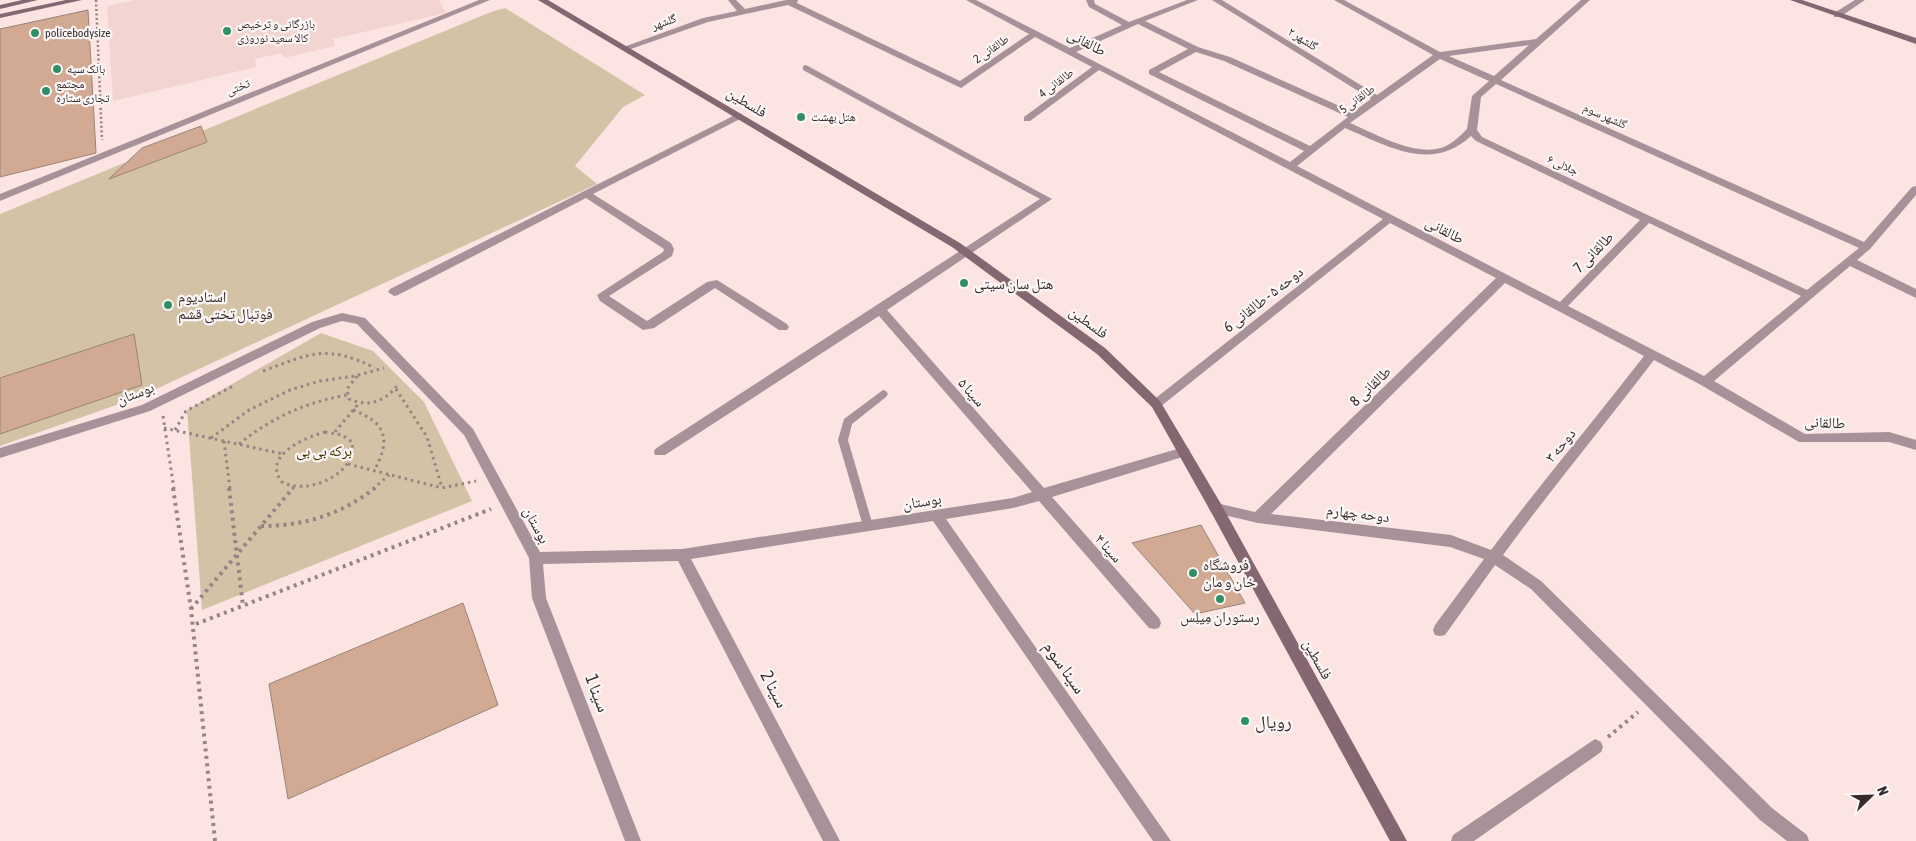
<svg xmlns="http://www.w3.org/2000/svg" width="1916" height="841" font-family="'Asap Condensed','Noto Naskh Arabic',sans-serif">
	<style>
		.built { fill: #f2d5d1 }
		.green { fill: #d3c2a6 }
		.building { fill: #d2aa93; stroke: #988376 }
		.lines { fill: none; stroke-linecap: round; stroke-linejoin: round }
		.path-far2 { stroke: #958483; stroke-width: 2.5; stroke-dasharray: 2 2.5; stroke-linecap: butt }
		.path-far1 { stroke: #958483; stroke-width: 3; stroke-dasharray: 2.5 4; stroke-linecap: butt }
		.path { stroke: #958483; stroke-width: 4; stroke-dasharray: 3 4.5; stroke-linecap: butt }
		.service { fill: #a69298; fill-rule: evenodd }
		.minor { fill: #a69298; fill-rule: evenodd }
		.secondary { fill: #846771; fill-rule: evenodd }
		.poi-dot { fill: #318f67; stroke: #fcf6f6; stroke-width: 2 }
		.labels { text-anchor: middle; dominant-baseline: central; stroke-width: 4.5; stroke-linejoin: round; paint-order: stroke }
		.far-street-label { font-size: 12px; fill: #362b2a; stroke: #fcf6f6 }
		.far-poi-label { font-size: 12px; fill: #362b2a; stroke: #fcf6f6; text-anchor: start }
		.street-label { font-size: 15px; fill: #362b2a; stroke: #fcf6f6 }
		.poi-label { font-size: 15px; fill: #362b2a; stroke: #fcf6f6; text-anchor: start }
		.park-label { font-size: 15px; fill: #473000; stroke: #fcf6f6 }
		.near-street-label { font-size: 18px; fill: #362b2a; stroke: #fcf6f6 }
		.near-poi-label { font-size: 18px; fill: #362b2a; stroke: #fcf6f6; text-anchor: start }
	</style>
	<rect width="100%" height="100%" fill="#fce4e2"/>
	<polygon class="built" points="136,0 439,0 446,13 333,39 335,46 284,58 282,53 255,59 256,67 113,101 107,6"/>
	<g class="green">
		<polygon points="505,8 645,95 623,107 575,166 597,184 139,397 0,446 0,214 491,12"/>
		<polygon points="321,333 373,351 424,402 472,501 202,610 187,410"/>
	</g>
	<g class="building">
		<polygon points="88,10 96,153 0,177 0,29"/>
		<polygon points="201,126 207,142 109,179 142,148"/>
		<polygon points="134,334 142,385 0,434 0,378"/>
		<polygon points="1201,525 1245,603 1195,614 1132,543"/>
		<polygon points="463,603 498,705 288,799 269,684"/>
	</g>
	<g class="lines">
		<polyline class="path-far2" points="96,0 102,140"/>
		<g class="path-far1">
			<path d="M263,371C311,353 327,344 375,368"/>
			<path d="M357,376L347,389L349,399C368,408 387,401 398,384"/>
			<polyline points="396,389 427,437 442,488"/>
			<path d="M353,410C387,423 391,440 374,471"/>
			<polyline points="163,416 174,489"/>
			<polyline points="164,428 283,454"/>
			<polyline points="175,430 186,411 235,385"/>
			<path d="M325,432L342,435L352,442C358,474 307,496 282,482C261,456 306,437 325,432Z"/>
			<polyline points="335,432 359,403"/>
			<polyline points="211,438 249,410 290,390 320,381 355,376 384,368"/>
			<polyline points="224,441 230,489"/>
			<path d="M239,444C271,418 306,402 347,395"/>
			<polyline points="348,464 442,488 476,481"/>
			<polyline points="292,489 294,487"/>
			<polyline points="373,489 389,475"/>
		</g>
		<g class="path">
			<polyline points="173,488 191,609 215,841"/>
			<polyline points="229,488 243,606"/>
			<path d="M261,526C304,526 340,515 375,488"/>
			<polyline points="191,609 293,488"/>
			<polyline points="196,624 491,509"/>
			<polyline points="1608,737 1638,712"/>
		</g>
		<polygon class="service" points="883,390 886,391 888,394 886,397 852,424 848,440 873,526 872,529 868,530 864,529 863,526 838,440 844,419"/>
		<g class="minor">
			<polygon points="479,0 490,0 0,201 0,194"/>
			<path d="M728,0H736L745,9L786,0H798L797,3L960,81L1029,34L966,0H976L1070,48L1122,25L1089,7L1086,0H1094L1095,4L1129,22L1187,0H1198L1145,21L1198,47L1230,57L1353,112L1371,99L1212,0H1222L1377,95L1433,55L1334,0H1344L1440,52L1536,39L1581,0H1590L1501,80L1864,242L1912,187L1916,186V195L1870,249L1857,260L1916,289V298L1850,266L1714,381L1805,434L1889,432L1916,440V450L1889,442H1799L1701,385L1654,360C1604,426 1551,489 1503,555L1541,581L1772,808L1807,835L1809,841H1787L1760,820L1531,589L1495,565L1445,635L1440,636L1435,635L1433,630L1435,625L1484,559L1450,547L1258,523L1211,512L1209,508L1211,504L1216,503L1255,512L1496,278L1390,223L1160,407H1152L1150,404L1152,401L1383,219L1099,70L1030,121H1024V117L1092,67L1035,37L961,88L788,5L708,22L628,50L621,48L703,18L737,11ZM1138,24L1188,49L1149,70V74L1304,151L1290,162L1076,52ZM1529,45L1494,76L1449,56ZM1196,52L1224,61L1348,117L1310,146L1159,72ZM1440,59L1489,81L1472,96L1467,129C1461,135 1454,142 1446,146C1418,159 1376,134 1350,123ZM1496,84L1859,248L1807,290L1482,137L1477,130L1481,97ZM1345,128C1388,146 1431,173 1471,136L1476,141L1640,220L1560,302L1297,166ZM1649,223L1801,296L1704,376L1568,306ZM1505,283L1644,356C1594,421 1540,484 1491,550L1451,535L1271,514Z"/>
			<polygon points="1855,0 1865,0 1840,17 1834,17 1834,13"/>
			<polygon points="806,65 1052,199 887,310 1044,488 1184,447 1189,449 1190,452 1189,455 1052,497 1159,618 1161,623 1159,628 1154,629 1149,628 1039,501 1013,508 946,519 1171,841 1153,841 933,521 691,559 840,841 823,841 678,561 543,564 546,598 641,841 625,841 532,598 529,558 464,435 357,324 342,321 320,328 150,411 0,458 0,448 142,405 312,322 342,313 365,318 473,429 540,552 682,549 1013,498 1032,492 879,316 665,455 655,455 654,452 655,449 1040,199 803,70 803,66"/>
			<polygon points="739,113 742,114 742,118 593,194 671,243 674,249 672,256 609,296 647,321 707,282 717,280 787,324 789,327 787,330 779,330 715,288 654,328 643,330 600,301 597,295 663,252 664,249 586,198 398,295 394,296 388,292 390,289"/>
			<polygon points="1595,739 1601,742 1603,747 1601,752 1474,841 1451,841 1453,835"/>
		</g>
		<g class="secondary">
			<polygon points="22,0 38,0 0,9 0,5"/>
			<polygon points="66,0 82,0 0,18 0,14"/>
			<polygon points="538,0 548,0 960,243 1105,348 1160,401 1221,504 1407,841 1390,841 1211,512 1152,407 1097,354 952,247"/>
			<polygon points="1790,0 1802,0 1916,38 1916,44"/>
		</g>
	</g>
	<g class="poi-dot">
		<circle cx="227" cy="31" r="5"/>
		<circle cx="35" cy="33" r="5"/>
		<circle cx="57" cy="69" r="5"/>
		<circle cx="46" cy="91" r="5"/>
		<circle cx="801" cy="117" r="5"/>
		<circle cx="964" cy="283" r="5"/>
		<circle cx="168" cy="305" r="5"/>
		<circle cx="1193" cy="573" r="5"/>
		<circle cx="1220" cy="599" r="5"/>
		<circle cx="1245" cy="721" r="5"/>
	</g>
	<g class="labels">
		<g class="far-street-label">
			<text transform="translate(664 22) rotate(-19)">گلشهر</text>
			<text transform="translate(1303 39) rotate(32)">گلشهر ۲</text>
			<text transform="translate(991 49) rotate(-35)">طالقانی 2</text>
			<text transform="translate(1056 83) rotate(-37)">طالقانی 4</text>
			<text transform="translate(238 87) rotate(-22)">تختی</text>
			<text transform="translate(1357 99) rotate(-36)">طالقانی 5</text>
			<text transform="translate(1605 116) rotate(24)">گلشهر سوم</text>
			<text transform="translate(1563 165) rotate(25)">جلالی ۶</text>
		</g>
		<g class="far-poi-label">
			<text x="237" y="24">بازرگانی و ترخیص<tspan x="237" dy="14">کالا سعید نوروزی</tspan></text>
			<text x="45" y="33">policebodysize</text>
			<text x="67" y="69">بانک سپه</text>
			<text x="56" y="84">مجتمع<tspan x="56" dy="14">تجاری ستاره</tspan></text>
			<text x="811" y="117">هتل بهشت</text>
		</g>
		<g class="street-label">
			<text transform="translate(1087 42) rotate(28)">طالقانی</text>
			<text transform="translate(747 102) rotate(31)">فلسطین</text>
			<text transform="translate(1445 230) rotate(28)">طالقانی</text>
			<text transform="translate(1593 252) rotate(-46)">طالقانی 7</text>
			<text transform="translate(1263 299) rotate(-38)">دوحه ۵ - طالقانی 6</text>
			<text transform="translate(1089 322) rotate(36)">فلسطین</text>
			<text transform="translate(1370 386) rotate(-44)">طالقانی 8</text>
			<text transform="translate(972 392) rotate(49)">سینا ۵</text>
			<text transform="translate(135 393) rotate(-21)">بوستان</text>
			<text transform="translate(1825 422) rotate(3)">طالقانی</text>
			<text transform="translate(1560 445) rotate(-50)">دوحه ۳</text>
			<text transform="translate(922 501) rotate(-9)">بوستان</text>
			<text transform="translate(1358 513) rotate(7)">دوحه چهارم</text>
			<text transform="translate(537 525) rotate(62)">بوستان</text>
			<text transform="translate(1109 548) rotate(48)">سینا ۴</text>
			<text transform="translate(1318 659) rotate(61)">فلسطین</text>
		</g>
		<g class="poi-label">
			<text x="974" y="283">هتل سان سیتی</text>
			<text x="178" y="296">استادیوم<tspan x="178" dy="17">فوتبال تختی قشم</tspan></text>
			<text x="1203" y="564">فروشگاه<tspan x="1203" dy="17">خان و مان</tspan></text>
			<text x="1220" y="616" text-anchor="middle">رستوران مِیلِس</text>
		</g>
		<g class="park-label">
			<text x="324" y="450">برکه بی بی</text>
		</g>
		<g class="near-street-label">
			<text transform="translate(1065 667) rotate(55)">سینا سوم</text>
			<text transform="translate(775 689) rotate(62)">سینا 2</text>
			<text transform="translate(598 693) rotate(69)">سینا 1</text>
		</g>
		<g class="near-poi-label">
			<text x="1255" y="721">رویال</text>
		</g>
	</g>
	<g transform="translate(1871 796) rotate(67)" stroke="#fcf6f6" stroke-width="4" paint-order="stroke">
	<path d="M0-4L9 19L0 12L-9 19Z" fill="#362b2a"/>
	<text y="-8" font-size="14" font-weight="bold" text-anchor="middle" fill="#362b2a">N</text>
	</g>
</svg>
